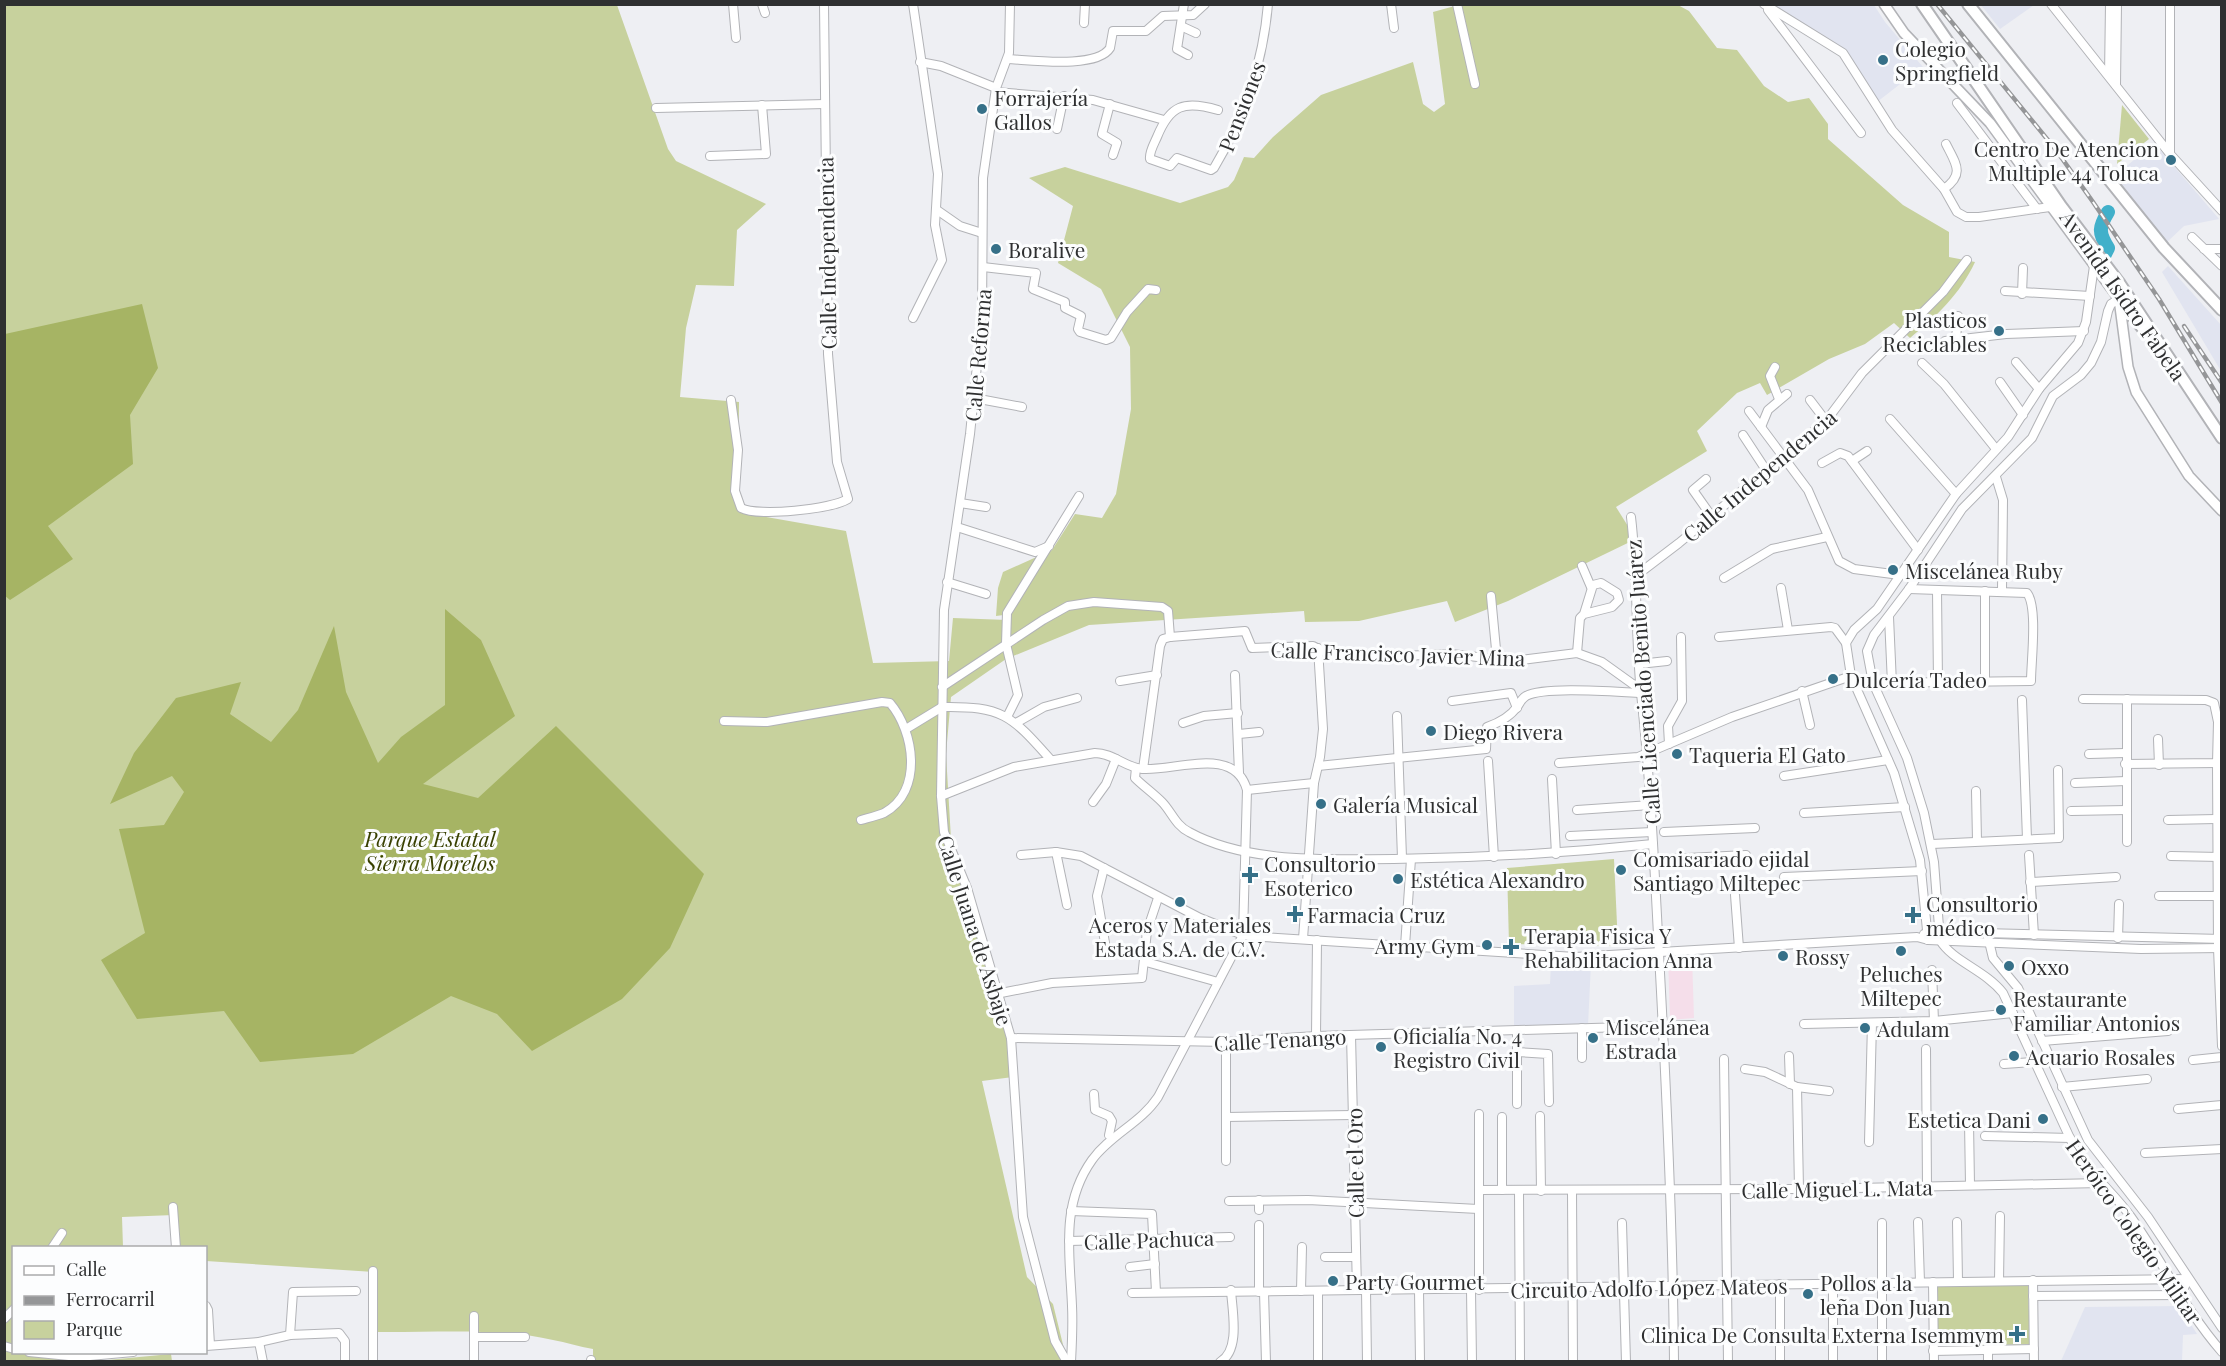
<svg xmlns="http://www.w3.org/2000/svg" width="2226" height="1366" font-family="'Playfair Display',serif">
	<style>
		.commercial { fill: #f5deea }
		.built { fill: #e1e4f0 }
		.green { fill: #c7d19d }
		.forest { fill: #a6b464 }
		.lines { fill: none; stroke-linecap: round; stroke-linejoin: round }
		.river { stroke: #41b0ca; stroke-width: 14 }
		.minor-casing { stroke: #b2b3b7; stroke-width: 10 }
		.major-casing { stroke: #b2b3b7; stroke-width: 12 }
		.highway-casing { stroke: #b2b3b7; stroke-width: 14 }
		.minor { stroke: #fff; stroke-width: 8 }
		.major { stroke: #fff; stroke-width: 9 }
		.highway { stroke: #fff; stroke-width: 10 }
		.rail-casing { stroke: #959698; stroke-width: 4.5 }
		.rail { stroke: #fcfdfe; stroke-width: 2; stroke-dasharray: 7; stroke-linecap: butt }
		.poi-dot { fill: #367088; stroke: #fcfdfe; stroke-width: 2 }
		.labels { text-anchor: middle; dominant-baseline: central; stroke-width: 6; stroke-linejoin: round; paint-order: stroke }
		.poi-label { font-size: 21px; fill: #2f3031; stroke: #fcfdfe; text-anchor: start }
		.street-label { font-size: 21px; fill: #2f3031; stroke: #fcfdfe }
		.park-label { font-size: 21px; font-style: italic; fill: #384000; stroke: #fcfdfe }
	</style>
	<rect width="100%" height="100%" fill="#eeeff3"/>
	<polygon class="commercial" points="1668,956 1692,956 1694,1018 1670,1020"/>
	<g class="built">
		<polygon points="1769,5 1874,5 1885,22 1928,73 1910,89 1904,81 1877,102 1841,48"/>
		<polygon points="1981,5 2034,5 2000,29"/>
		<polygon points="2154,143 2219,219 2184,226 2167,242 2115,176"/>
		<polygon points="2168,266 2221,325 2221,371 2162,272"/>
		<polygon points="1551,963 1591,963 1588,1026 1514,1026 1514,986 1550,984"/>
		<polygon points="2179,1306 2197,1334 2183,1335 2182,1361 2061,1361 2085,1307"/>
	</g>
	<g class="green">
		<path d="M1462,4H1676L1689,11L1717,48L1737,50L1764,86L1788,102L1809,98L1828,124V139L1903,205L1949,232V257L1975,262C1960,294 1937,316 1910,338L1894,323L1865,344L1829,359L1767,395L1760,383L1737,393L1697,431L1707,451L1616,507L1636,539L1508,601L1455,622L1447,601L1359,621L1305,622L1304,611L1089,625L1006,659L951,697L946,754L953,873L965,881L1007,1034L1013,1077L982,1081L1027,1277L1053,1304L1067,1361L593,1362V1349C579,1347 566,1342 553,1340C495,1327 431,1333 372,1332L374,1272L206,1261V1248L177,1247L174,1215L122,1217L123,1247L14,1248V1352L80,1353V1361L5,1362V5H617L668,149L676,161L766,204L737,230L734,286L696,285L686,328L680,397L739,402L738,512L846,531L873,663L949,661L953,618L1008,620L1011,614L996,616L998,588L1003,572L1052,550L1075,514L1102,518L1116,494L1131,409L1130,347L1101,289L1058,263L1073,206L1029,178L1065,167L1180,203L1228,187L1234,180L1244,157L1254,158L1273,137L1321,95L1413,62L1423,104L1434,112L1445,104L1433,12Z"/>
		<polygon points="2122,105 2149,139 2117,164"/>
		<polygon points="1614,859 1618,946 1509,944 1507,868"/>
		<polygon points="1937,1286 2028,1286 2030,1344 1937,1347"/>
		<polygon points="171,1354 172,1361 97,1361"/>
	</g>
	<g class="forest">
		<polygon points="142,304 158,368 130,415 133,464 48,526 73,559 10,600 4,595 5,334"/>
		<polygon points="445,609 481,640 515,716 423,784 478,798 556,726 704,874 670,948 622,999 532,1051 497,1014 451,996 353,1054 260,1062 224,1011 137,1019 101,960 145,933 119,829 164,825 184,792 172,776 110,804 134,753 176,698 241,682 230,714 271,742 298,710 334,626 346,692 378,763 401,737 445,705"/>
	</g>
	<g class="lines">
		<path class="river" d="M2105,254L2108,248C2098,232 2099,227 2108,212"/>
		<g class="minor-casing">
			<g id="minor">
				<polyline points="733,4 736,38"/>
				<polyline points="762,4 765,13"/>
				<polyline points="1010,4 1009,53 996,88 983,178 982,316 970,434 944,610 941,796 944,832 967,888 1011,1038 1023,1217 1055,1341 1067,1362"/>
				<polyline points="1184,4 1177,49 1188,55"/>
				<polyline points="1391,4 1394,28"/>
				<polyline points="1457,4 1475,84"/>
				<polyline points="1764,4 1843,53 1892,130 1944,189 1957,212 1966,217 1979,217 2050,207"/>
				<polyline points="2051,4 2170,154 2222,211"/>
				<polyline points="2170,4 2170,153"/>
				<polyline points="1768,10 1861,133"/>
				<polyline points="1084,23 1085,4"/>
				<polyline points="1183,27 1196,33"/>
				<path d="M1008,59C1031,60 1097,69 1110,48L1113,31H1146L1163,16L1193,15L1205,4"/>
				<polyline points="920,62 941,66 996,88"/>
				<polyline points="2109,76 2110,4"/>
				<polyline points="2116,85 2117,4"/>
				<polyline points="996,92 1093,100 1164,120"/>
				<polyline points="1957,103 2037,209"/>
				<polyline points="1110,104 1102,134 1117,143 1113,155"/>
				<polyline points="656,108 825,104"/>
				<path d="M1218,110C1184,100 1170,105 1157,137C1154,144 1149,152 1150,159L1170,166L1177,158L1211,170L1214,168C1244,118 1263,63 1268,4"/>
				<polyline points="1057,129 1064,96"/>
				<polyline points="710,156 766,154 762,105"/>
				<path d="M1944,189C1965,174 1956,164 1946,144"/>
				<polyline points="937,210 960,226 982,233"/>
				<polyline points="2192,237 2222,266"/>
				<polyline points="2204,249 2222,249"/>
				<polyline points="983,267 1036,273 1033,289 1065,302 1065,308 1081,316 1078,329 1080,332 1106,340 1111,338 1127,312 1148,289 1156,290"/>
				<polyline points="2005,291 2090,296"/>
				<polyline points="2022,294 2023,268"/>
				<path d="M2119,299L2111,304L2108,311L2101,342L2091,363L2081,375L2053,396L2032,438L1962,509L1909,589L1874,635L1867,651L1873,683L1907,758L1924,813L1934,862L1940,940C1952,961 1985,970 2003,993L2075,1149C2091,1175 2114,1193 2131,1217C2162,1261 2186,1311 2222,1352"/>
				<polyline points="913,318 942,260 935,225 938,174 913,4"/>
				<polyline points="1956,339 1958,316"/>
				<polyline points="1945,341 2006,334 2084,331"/>
				<polyline points="2016,362 2039,389"/>
				<polyline points="1922,363 1944,384 1996,449"/>
				<polyline points="1775,367 1770,376 1779,399"/>
				<polyline points="2000,382 2023,415"/>
				<polyline points="974,398 1022,407"/>
				<path d="M731,400L738,450L735,491L741,508C758,517 832,509 848,499L837,462L828,354L824,4"/>
				<polyline points="1810,400 1826,421"/>
				<polyline points="1749,411 1808,490 1839,561 1854,569 1900,575"/>
				<polyline points="1890,419 1956,494"/>
				<polyline points="1761,427 1768,410 1787,394"/>
				<polyline points="1743,435 1766,470"/>
				<polyline points="1852,461 1867,451"/>
				<polyline points="1822,463 1840,453 1848,456 1918,550"/>
				<polyline points="1996,477 2003,500 2002,591"/>
				<polyline points="1706,479 1693,490 1712,517"/>
				<polyline points="960,503 986,507"/>
				<path d="M1631,517C1638,575 1635,634 1641,693C1651,786 1655,879 1660,973C1667,1102 1673,1232 1674,1362"/>
				<polyline points="957,527 1035,552 1049,546"/>
				<polyline points="1582,566 1591,587"/>
				<polyline points="1637,575 1679,543 1826,421 1862,373 1943,292 1967,260"/>
				<polyline points="1724,578 1772,549 1827,537"/>
				<polyline points="947,582 986,594"/>
				<polyline points="1781,588 1788,630"/>
				<polyline points="1937,590 1938,683"/>
				<polyline points="1491,596 1497,660"/>
				<polyline points="1889,617 1892,684"/>
				<polyline points="1170,637 1245,631 1252,648 1313,646 1324,652 1400,656 1451,654 1513,661 1577,653 1602,662 1641,690"/>
				<polyline points="1719,637 1831,627 1835,628 1846,643"/>
				<polyline points="1577,653 1580,618 1584,614 1612,607 1619,600 1617,593 1601,583 1593,585 1584,614"/>
				<polyline points="1639,664 1667,661"/>
				<polyline points="1235,675 1239,773"/>
				<polyline points="1120,681 1157,675"/>
				<polyline points="1985,681 1985,591"/>
				<path d="M1873,683L2031,681C2031,662 2038,607 2027,593L1909,589"/>
				<polyline points="942,687 1043,620 1068,606 1094,602 1162,607 1168,611 1170,637 1163,639 1160,646 1143,769"/>
				<polyline points="1802,691 1810,725"/>
				<polyline points="2083,699 2206,700 2214,703 2218,722 2217,763 2125,764"/>
				<polyline points="2127,699 2127,842"/>
				<polyline points="2022,700 2027,839"/>
				<polyline points="1452,701 1511,693 1517,708"/>
				<path d="M942,707C1002,706 1011,715 1050,759"/>
				<polyline points="1397,716 1402,858"/>
				<polyline points="1007,717 1018,695 1006,644 1007,613 1079,496"/>
				<path d="M724,721L767,722L882,702L890,703C914,731 924,791 884,813C877,816 868,818 861,820"/>
				<polyline points="1016,723 1044,707 1077,698"/>
				<polyline points="1183,723 1204,716 1238,713"/>
				<polyline points="906,729 942,707"/>
				<polyline points="1239,734 1259,732"/>
				<polyline points="2158,739 2159,765"/>
				<polyline points="1669,744 1668,726 1682,701 1681,637"/>
				<polyline points="2089,754 2125,753"/>
				<polyline points="1488,761 1494,857"/>
				<polyline points="1559,763 1638,757 1732,717 1851,676"/>
				<polyline points="2217,763 2218,948 2222,1046"/>
				<path d="M1318,766L1486,749L1487,727C1498,723 1510,717 1517,707C1520,703 1521,699 1526,696C1545,686 1616,692 1641,693"/>
				<path d="M1136,768L1135,778C1143,786 1153,793 1162,802C1171,811 1176,826 1189,832C1247,864 1330,859 1394,859C1481,858 1566,853 1653,844"/>
				<polyline points="1784,776 1888,760"/>
				<polyline points="1552,779 1556,854"/>
				<polyline points="2075,783 2126,781"/>
				<polyline points="1247,790 1314,783"/>
				<polyline points="1976,791 1977,841"/>
				<path d="M941,796L1014,767L1095,753C1113,753 1126,768 1143,769C1176,771 1235,745 1247,790L1243,935L1158,1097C1141,1123 1110,1135 1092,1160C1060,1205 1070,1255 1072,1306C1073,1325 1072,1343 1071,1362"/>
				<polyline points="1093,802 1106,784 1116,759"/>
				<polyline points="1577,810 1651,805"/>
				<polyline points="2071,811 2127,810"/>
				<polyline points="1804,813 1905,807"/>
				<polyline points="2168,820 2216,819"/>
				<polyline points="1664,832 1755,828"/>
				<polyline points="1570,836 1652,832"/>
				<polyline points="1932,844 2059,838 2058,770"/>
				<polyline points="1056,852 1067,905"/>
				<polyline points="1021,855 1056,852 1081,856 1200,918 1243,935 1263,937 1575,957 1917,937 1928,940 2141,949 2222,948"/>
				<polyline points="2029,855 2034,935"/>
				<polyline points="2171,856 2220,857"/>
				<polyline points="1668,859 1746,855"/>
				<polyline points="1104,868 1097,896 1105,943"/>
				<polyline points="1784,877 1922,871"/>
				<polyline points="2030,882 2116,877"/>
				<polyline points="1735,895 1739,948"/>
				<polyline points="2159,896 2218,896"/>
				<polyline points="1987,933 1993,958 2018,988 2088,1140 2148,1217 2222,1328"/>
				<polyline points="1924,934 1940,932 2222,939"/>
				<polyline points="2118,938 2119,904"/>
				<polyline points="1303,939 1314,783 1320,757 1323,729 1318,648"/>
				<polyline points="1928,940 1920,860 1894,773 1851,676 1846,643 1854,630 1877,609 1956,494 2008,437 2039,389 2078,343 2086,322 2094,266"/>
				<polyline points="1405,946 1411,859"/>
				<polyline points="1146,962 1218,982"/>
				<polyline points="1932,970 1934,1021"/>
				<polyline points="996,994 1052,983 1142,978 1147,931 1158,898"/>
				<polyline points="2027,1004 2120,998"/>
				<polyline points="1804,1024 1934,1021 2013,1013"/>
				<polyline points="1517,1030 1517,1104"/>
				<polyline points="1351,1035 1357,1290"/>
				<polyline points="1316,1036 1317,940"/>
				<polyline points="1011,1038 1226,1042 1316,1036 1693,1025"/>
				<polyline points="2042,1041 2168,1031"/>
				<polyline points="1926,1049 1927,1187"/>
				<polyline points="1517,1052 1548,1054 1549,1102"/>
				<polyline points="1789,1056 1790,1084"/>
				<polyline points="1582,1058 1582,1028"/>
				<polyline points="1724,1059 1728,1362"/>
				<polyline points="2193,1060 2222,1057"/>
				<polyline points="2004,1064 2033,1062"/>
				<polyline points="1745,1069 1765,1072 1797,1087 1829,1091"/>
				<polyline points="1797,1087 1799,1189"/>
				<polyline points="2062,1087 2147,1079"/>
				<polyline points="1094,1094 1095,1110 1109,1116 1112,1121 1109,1135"/>
				<polyline points="2178,1109 2222,1105"/>
				<polyline points="1479,1114 1479,1290"/>
				<polyline points="1540,1116 1541,1191"/>
				<polyline points="1226,1117 1353,1115"/>
				<polyline points="1502,1117 1502,1190"/>
				<polyline points="1969,1122 1970,1185"/>
				<polyline points="1985,1136 2070,1138"/>
				<polyline points="1869,1142 1872,1023"/>
				<polyline points="2145,1153 2222,1149"/>
				<polyline points="1226,1161 1226,1042"/>
				<polyline points="1479,1190 1808,1189 2101,1183"/>
				<polyline points="1519,1190 1520,1362"/>
				<polyline points="1572,1191 1573,1362"/>
				<polyline points="1229,1201 1308,1200 1478,1209"/>
				<polyline points="173,1207 176,1248"/>
				<polyline points="1259,1210 1259,1200"/>
				<polyline points="1071,1211 1152,1214 1156,1292"/>
				<polyline points="1918,1222 1920,1282"/>
				<polyline points="1957,1222 1958,1281"/>
				<polyline points="1622,1223 1626,1362"/>
				<polyline points="1069,1241 1230,1237"/>
				<polyline points="52,1248 62,1233"/>
				<polyline points="1325,1257 1356,1257"/>
				<polyline points="1130,1267 1155,1264"/>
				<polyline points="2033,1280 2034,1362"/>
				<polyline points="1999,1281 2000,1216"/>
				<polyline points="1933,1282 1934,1362"/>
				<polyline points="1833,1283 1833,1362"/>
				<polyline points="1780,1284 1780,1362"/>
				<polyline points="1366,1290 1367,1362"/>
				<polyline points="1419,1290 1420,1362"/>
				<polyline points="1471,1290 1472,1362"/>
				<polyline points="1301,1291 1302,1247"/>
				<polyline points="1318,1291 1318,1362"/>
				<polyline points="1259,1292 1259,1225"/>
				<polyline points="1264,1292 1266,1362"/>
				<polyline points="1132,1293 2188,1279 2181,1295"/>
				<polyline points="2033,1296 2181,1295"/>
				<polyline points="206,1306 208,1310 210,1345"/>
				<polyline points="4,1319 14,1309"/>
				<polyline points="290,1335 293,1292 356,1291"/>
				<polyline points="474,1337 525,1337"/>
				<polyline points="259,1342 263,1362"/>
				<polyline points="4,1346 14,1349"/>
				<polyline points="206,1346 259,1342 290,1335 339,1333 345,1341 345,1362"/>
				<polyline points="1988,1350 1988,1362"/>
				<polyline points="1933,1351 2034,1349"/>
				<polyline points="29,1352 79,1357 133,1352"/>
				<polyline points="373,1362 373,1271"/>
				<polyline points="474,1362 474,1316"/>
				<polyline points="591,1362 591,1360"/>
				<path d="M1220,1362C1241,1350 1232,1310 1231,1290"/>
				<polyline points="1882,1362 1882,1223"/>
			</g>
		</g>
		<g class="major-casing">
			<polyline id="major" points="1884,4 1904,33 1990,123 2119,299 2128,367 2136,392 2189,476 2222,511"/>
		</g>
		<g class="highway-casing">
			<g id="highway">
				<polyline points="1922,4 2061,206 2120,284 2222,438"/>
				<polyline points="1968,4 2164,248 2222,310"/>
				<polyline points="2119,299 2145,331"/>
			</g>
		</g>
		<use href="#minor" class="minor"/>
		<use href="#major" class="major"/>
		<use href="#highway" class="highway"/>
		<g class="rail-casing">
			<g id="rail">
				<polyline points="1937,4 2056,150 2093,202 2159,299 2222,403"/>
				<polyline points="2184,326 2222,383"/>
			</g>
		</g>
		<use href="#rail" class="rail"/>
	</g>
	<g class="poi-dot">
		<circle cx="1883" cy="60" r="6"/>
		<circle cx="982" cy="109" r="6"/>
		<circle cx="2171" cy="160" r="6"/>
		<circle cx="996" cy="249" r="6"/>
		<circle cx="1999" cy="331" r="6"/>
		<circle cx="1893" cy="570" r="6"/>
		<circle cx="1833" cy="679" r="6"/>
		<circle cx="1431" cy="731" r="6"/>
		<circle cx="1677" cy="754" r="6"/>
		<circle cx="1321" cy="804" r="6"/>
		<circle cx="1621" cy="870" r="6"/>
		<path d="M1247 866h6v6h6v6h-6v6h-6v-6h-6v-6h6z"/>
		<circle cx="1398" cy="879" r="6"/>
		<circle cx="1180" cy="902" r="6"/>
		<path d="M1292 905h6v6h6v6h-6v6h-6v-6h-6v-6h6z"/>
		<path d="M1910 906h6v6h6v6h-6v6h-6v-6h-6v-6h6z"/>
		<circle cx="1487" cy="945" r="6"/>
		<path d="M1508 938h6v6h6v6h-6v6h-6v-6h-6v-6h6z"/>
		<circle cx="1901" cy="951" r="6"/>
		<circle cx="1783" cy="956" r="6"/>
		<circle cx="2009" cy="966" r="6"/>
		<circle cx="2001" cy="1010" r="6"/>
		<circle cx="1865" cy="1028" r="6"/>
		<circle cx="1593" cy="1038" r="6"/>
		<circle cx="1381" cy="1047" r="6"/>
		<circle cx="2014" cy="1056" r="6"/>
		<circle cx="2043" cy="1119" r="6"/>
		<circle cx="1333" cy="1281" r="6"/>
		<circle cx="1808" cy="1294" r="6"/>
		<path d="M2014 1325h6v6h6v6h-6v6h-6v-6h-6v-6h6z"/>
	</g>
	<g class="labels">
		<g class="poi-label">
			<text x="1895" y="48">Colegio<tspan x="1895" dy="24">Springfield</tspan></text>
			<text x="994" y="97">Forrajería<tspan x="994" dy="24">Gallos</tspan></text>
			<text x="2159" y="148" text-anchor="end">Centro De Atencion<tspan x="2159" dy="24">Multiple 44 Toluca</tspan></text>
			<text x="1008" y="249">Boralive</text>
			<text x="1987" y="319" text-anchor="end">Plasticos<tspan x="1987" dy="24">Reciclables</tspan></text>
			<text x="1905" y="570">Miscelánea Ruby</text>
			<text x="1845" y="679">Dulcería Tadeo</text>
			<text x="1443" y="731">Diego Rivera</text>
			<text x="1689" y="754">Taqueria El Gato</text>
			<text x="1333" y="804">Galería Musical</text>
			<text x="1633" y="858">Comisariado ejidal<tspan x="1633" dy="24">Santiago Miltepec</tspan></text>
			<text x="1264" y="863">Consultorio<tspan x="1264" dy="24">Esoterico</tspan></text>
			<text x="1410" y="879">Estética Alexandro</text>
			<text x="1926" y="903">Consultorio<tspan x="1926" dy="24">médico</tspan></text>
			<text x="1307" y="914">Farmacia Cruz</text>
			<text x="1180" y="924" text-anchor="middle">Aceros y Materiales<tspan x="1180" dy="24">Estada S.A. de C.V.</tspan></text>
			<text x="1524" y="935">Terapia Fisica Y<tspan x="1524" dy="24">Rehabilitacion Anna</tspan></text>
			<text x="1475" y="945" text-anchor="end">Army Gym</text>
			<text x="1795" y="956">Rossy</text>
			<text x="2021" y="966">Oxxo</text>
			<text x="1901" y="973" text-anchor="middle">Peluches<tspan x="1901" dy="24">Miltepec</tspan></text>
			<text x="2013" y="998">Restaurante<tspan x="2013" dy="24">Familiar Antonios</tspan></text>
			<text x="1605" y="1026">Miscelánea<tspan x="1605" dy="24">Estrada</tspan></text>
			<text x="1877" y="1028">Adulam</text>
			<text x="1393" y="1035">Oficialía No. 4<tspan x="1393" dy="24">Registro Civil</tspan></text>
			<text x="2026" y="1056">Acuario Rosales</text>
			<text x="2031" y="1119" text-anchor="end">Estetica Dani</text>
			<text x="1345" y="1281">Party Gourmet</text>
			<text x="1820" y="1282">Pollos a la<tspan x="1820" dy="24">leña Don Juan</tspan></text>
			<text x="2004" y="1334" text-anchor="end">Clinica De Consulta Externa Isemmym</text>
		</g>
		<g class="street-label">
			<text transform="translate(1241 106) rotate(-69)">Pensiones</text>
			<text transform="translate(826 253) rotate(-91)">Calle Independencia</text>
			<text transform="translate(2124 295) rotate(55)">Avenida Isidro Fabela</text>
			<text transform="translate(977 355) rotate(-85)">Calle Reforma</text>
			<text transform="translate(1759 475) rotate(-40)">Calle Independencia</text>
			<text transform="translate(1398 653) rotate(2)">Calle Francisco Javier Mina</text>
			<text transform="translate(1642 682) rotate(-94)">Calle Licenciado Benito Juárez</text>
			<text transform="translate(976 930) rotate(72)">Calle Juana de Asbaje</text>
			<text transform="translate(1280 1039) rotate(-3)">Calle Tenango</text>
			<text transform="translate(1354 1163) rotate(-91)">Calle el Oro</text>
			<text transform="translate(1837 1188) rotate(-1)">Calle Miguel L. Mata</text>
			<text transform="translate(2135 1231) rotate(55)">Heróico Colegio Militar</text>
			<text transform="translate(1149 1239) rotate(-2)">Calle Pachuca</text>
			<text transform="translate(1649 1287) rotate(-1)">Circuito Adolfo López Mateos</text>
		</g>
		<g class="park-label">
			<text x="430" y="838">Parque Estatal<tspan x="430" dy="24">Sierra Morelos</tspan></text>
		</g>
	</g>
	<rect width="2226" height="1366" fill="none" stroke="#2f3031" stroke-width="12"/>
	<rect x="12" y="1246" width="195" height="108" fill="#fcfdfe" stroke="#aaabac" stroke-width="1.5"/>
	<rect x="24" y="1266" width="30" height="9" fill="#ffffff" stroke="#aaabac" stroke-width="1.5"/>
	<text x="66" y="1276" font-size="18" fill="#2f3031">Calle</text>
	<rect x="24" y="1296" width="30" height="9" fill="#959698" stroke="#aaabac" stroke-width="1.5"/>
	<text x="66" y="1306" font-size="18" fill="#2f3031">Ferrocarril</text>
	<rect x="24" y="1321" width="30" height="18" fill="#c7d19d" stroke="#aaabac" stroke-width="1.5"/>
	<text x="66" y="1336" font-size="18" fill="#2f3031">Parque</text>
</svg>
